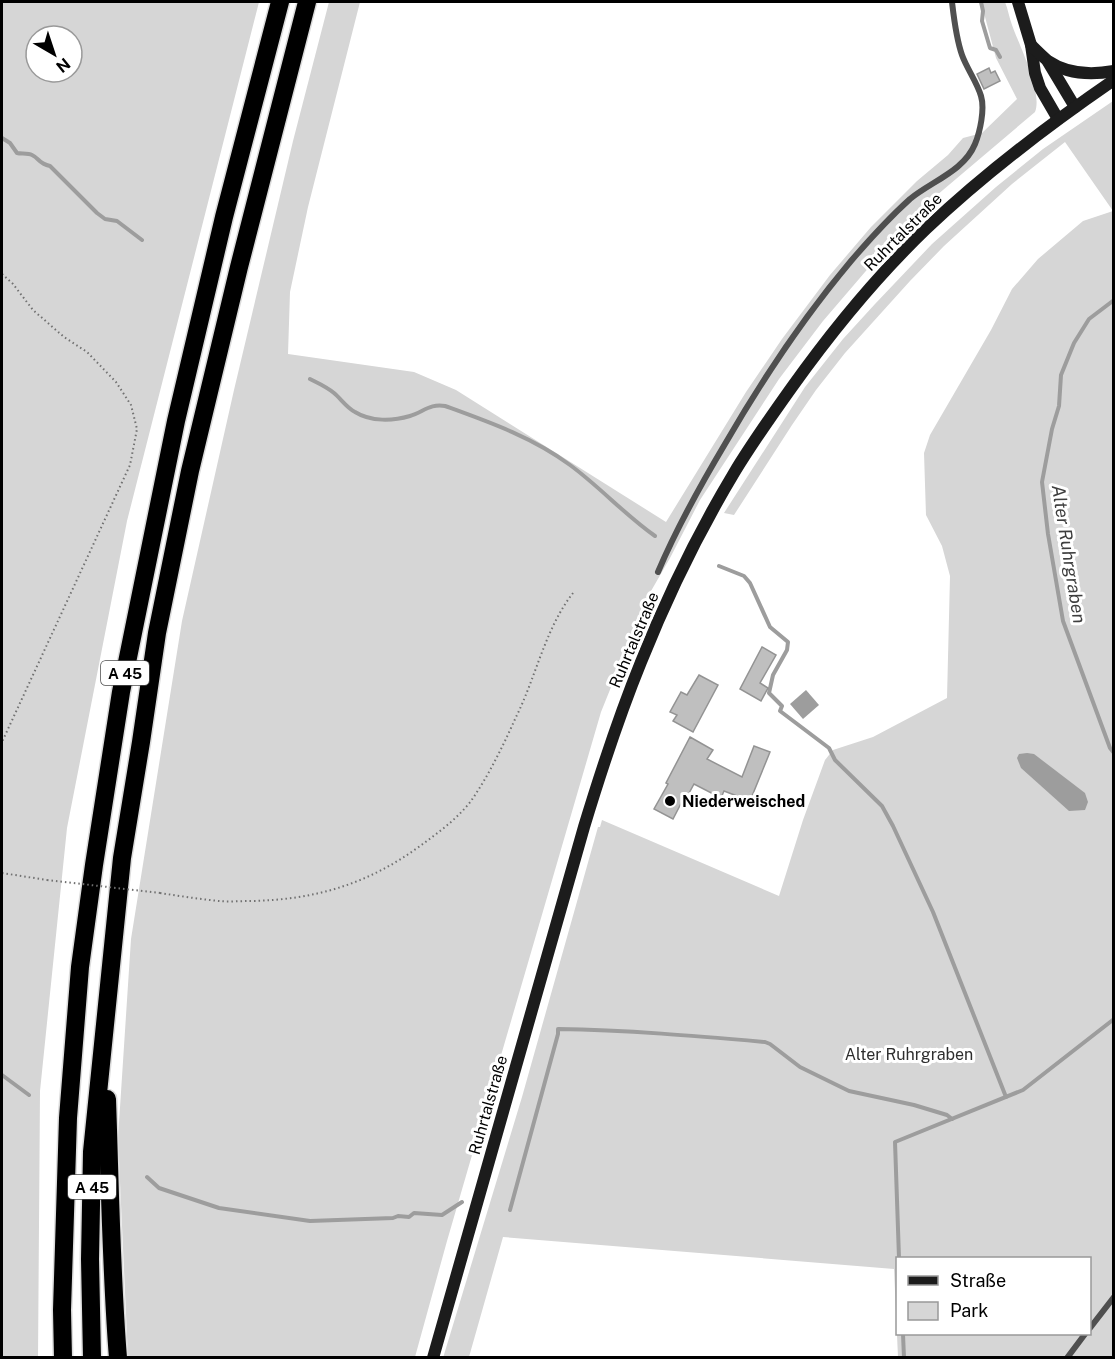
<svg xmlns="http://www.w3.org/2000/svg" width="1115" height="1359" font-family="'Public Sans',sans-serif">
	<style>
		.green { fill: #d6d6d6; fill-rule: evenodd }
		.water { fill: #9d9d9d }
		.lines { fill: none; stroke-linecap: round; stroke-linejoin: round }
		.stream { stroke: #9d9d9d; stroke-width: 4 }
		.building { fill: #bfbfbf; stroke: #939393; stroke-width: 1.5 }
		.highway-casing { stroke: #dbdbdb; stroke-width: 21 }
		.path { stroke: #717171; stroke-width: 2; stroke-dasharray: 1.5 3; stroke-linecap: butt }
		.lane { stroke: #4f4f4f; stroke-width: 6 }
		.secondary { stroke: #1c1c1c; stroke-width: 12 }
		.highway { stroke: #000; stroke-width: 18 }
		.path-bridge { stroke: #717171; stroke-width: 2; stroke-dasharray: 1.5 3; stroke-linecap: butt }
		.poi-dot { fill: #000; stroke: #fff; stroke-width: 2 }
		.labels { text-anchor: middle; dominant-baseline: central; stroke-width: 6; stroke-linejoin: round; paint-order: stroke }
		.shield { fill: #fff; stroke: #4c4c4c; stroke-width: 1.5 }
		.shield-label { font-size: 15px; font-weight: bold; fill: #000 }
		.street-label { font-size: 16px; fill: #000; stroke: #fff }
		.poi-label { font-size: 16px; font-weight: bold; fill: #000; stroke: #fff; text-anchor: start }
		.park-label { font-size: 16px; fill: #2d2d2d; stroke: #fff }
		.water-label { font-size: 18px; font-style: italic; fill: #3e3e3e; stroke: #fff }
	</style>
	<rect width="100%" height="100%" fill="#fff"/>
	<g class="green">
		<path d="M2,2H259L127,521L67,828L40,1091L38,1358L2,1357ZM36,36H72V72H36Z"/>
		<path d="M329,2H360L308,207L290,292L288,354L414,372L456,390L666,522L746,392L782,339L830,275L871,227L917,181L948,155L963,138L982,133L1017,99L996,58L981,2H1005C1008,9 1009,17 1012,25C1019,45 1043,92 1035,112L930,201L877,258L823,321L779,379L700,500L670,558L647,598L601,712L447,1241L415,1357L128,1358L118,1138L131,939L182,621L234,390L293,141Z"/>
		<path d="M1113,101V1357H898L894,1269L503,1237L469,1357L443,1358L522,1097L598,827H600L602,820L779,896L803,820L825,760L833,750L873,737L947,698L950,576L942,546L926,515L924,453L930,435L991,330L1012,289L1038,259L1083,221L1113,211L1065,142L1012,184L944,246L910,281L845,353L816,390L792,425L734,515L724,513L805,387L843,339L875,304L932,244L996,187L1043,149ZM898,1258H1090V1334H898Z"/>
	</g>
	<g class="water">
		<polygon points="806,690 819,705 803,719 790,704"/>
		<polygon points="1027,753 1034,754 1085,793 1088,802 1085,810 1069,811 1021,768 1017,758 1019,754"/>
	</g>
	<g class="lines">
		<g class="stream">
			<polyline points="981,2 983,11 982,21 990,48 996,50 1000,57"/>
			<path d="M2,138L10,143L17,153C21,154 28,153 32,155C40,159 38,163 50,166L97,213L105,219L117,221L142,240"/>
			<polyline points="1114,300 1089,319 1074,343 1061,375 1059,406 1052,429 1042,482 1048,534 1063,621 1110,748 1114,753"/>
			<path d="M310,379C318,383 327,387 334,393C341,399 347,408 355,412C371,422 393,421 410,416C423,412 431,403 445,406C489,422 532,437 570,465C600,487 625,515 655,536"/>
			<polyline points="719,566 744,576 750,583 770,627 788,642 787,650 773,675 769,693 782,706 780,711 829,748 835,760 882,806 893,826 933,912 1006,1097"/>
			<polyline points="2,1075 29,1095"/>
			<polyline points="147,1177 159,1188 219,1208 310,1221 393,1218 398,1216 409,1217 414,1213 442,1215 462,1202"/>
			<path d="M510,1210L558,1034V1029C627,1030 696,1036 765,1042L770,1044L800,1067L849,1091L914,1105L947,1115L952,1119"/>
			<polyline points="899,1258 895,1142 1023,1090 1114,1019"/>
			<polyline points="903,1334 904,1358"/>
		</g>
	</g>
	<g class="building">
		<polygon points="989,68 991,73 995,71 1000,81 984,89 977,74"/>
		<polygon points="762,647 776,655 760,683 768,688 761,701 740,689"/>
		<polygon points="699,675 718,685 693,732 673,721 677,715 670,712 681,692 687,695"/>
		<polygon points="690,737 713,750 707,759 742,777 754,746 770,752 750,801 724,791 721,798 694,784 688,795 686,794 673,819 654,809 668,784 666,783"/>
	</g>
	<g class="lines">
		<g class="highway-casing">
			<g id="highway">
				<path d="M107,1099C110,1185 111,1271 118,1358"/>
				<polyline points="63,1358 62,1310 68,1118 80,967 94,865 121,692 176,421 224,217 280,2"/>
				<polyline points="92,1358 90,1259 92,1152 122,858 141,742 157,633 190,471 239,267 307,2"/>
			</g>
		</g>
		<g class="path">
			<polyline points="2,274 13,284 33,310 64,337 87,352 116,382 131,405 137,429 130,465 2,742"/>
			<polyline points="2,873 47,880"/>
			<path d="M160,893C179,896 199,899 219,901C229,902 240,901 250,901C315,900 368,884 420,846C438,833 457,819 471,801C489,775 503,746 516,717C536,677 545,629 573,593"/>
		</g>
		<g class="lane">
			<path d="M658,572C677,527 700,486 725,444C762,380 803,318 851,261C869,240 889,218 910,199C932,181 964,171 975,144C980,132 985,109 981,96C977,82 967,69 962,55C956,38 954,19 952,2"/>
			<polyline points="1090,1328 1114,1297"/>
			<polyline points="1067,1358 1085,1334"/>
		</g>
		<g class="secondary">
			<polyline points="1018,2 1031,45 1035,73 1040,88 1058,119"/>
			<path d="M1031,45C1036,50 1042,56 1048,61C1067,74 1092,75 1114,71"/>
			<polyline points="1048,62 1075,107"/>
			<path d="M433,1358L584,827C601,771 619,716 641,662C667,597 698,533 734,473C752,443 772,415 792,387C832,331 876,277 926,229C984,174 1047,126 1114,80"/>
		</g>
		<use href="#highway" class="highway"/>
		<polyline class="path-bridge" points="47,880 160,893"/>
	</g>
	<circle class="poi-dot" cx="670" cy="801" r="6"/>
	<g class="labels">
		<g class="shield">
			<rect x="101" y="661" width="48" height="24" rx="4.5"/>
			<rect x="68" y="1175" width="48" height="24" rx="4.5"/>
		</g>
		<g class="shield-label">
			<text x="125" y="673">A 45</text>
			<text x="92" y="1187">A 45</text>
		</g>
		<g class="street-label">
			<text transform="translate(903 232) rotate(-45)">Ruhrtalstraße</text>
			<text transform="translate(634 640) rotate(-67)">Ruhrtalstraße</text>
			<text transform="translate(488 1105) rotate(-74)">Ruhrtalstraße</text>
		</g>
		<g class="poi-label">
			<text x="682" y="801">Niederweisched</text>
		</g>
		<g class="park-label">
			<text x="909" y="1054">Alter Ruhrgraben</text>
		</g>
		<g class="water-label">
			<text transform="translate(1069 554) rotate(81)">Alter Ruhrgraben</text>
		</g>
	</g>
	<rect width="1115" height="1359" fill="none" stroke="#000000" stroke-width="6"/>
	<rect x="896" y="1257" width="195" height="78" fill="#ffffff" stroke="#999999" stroke-width="1.5"/>
	<rect x="908" y="1276" width="30" height="9" fill="#1c1c1c" stroke="#999999" stroke-width="1.5"/>
	<text x="950" y="1287" font-size="18" fill="#000000">Straße</text>
	<rect x="908" y="1302" width="30" height="18" fill="#d6d6d6" stroke="#999999" stroke-width="1.5"/>
	<text x="950" y="1317" font-size="18" fill="#000000">Park</text>
	<g transform="translate(54 54) rotate(141)"><circle r="28" fill="#ffffff" stroke="#999999" stroke-width="1.5"/>
	<path d="M0-4.5L10 22L0 15L-10 22Z" fill="#000000"/>
	<text y="-9" font-size="16" font-weight="bold" text-anchor="middle" fill="#000000">N</text>
	</g>
</svg>
